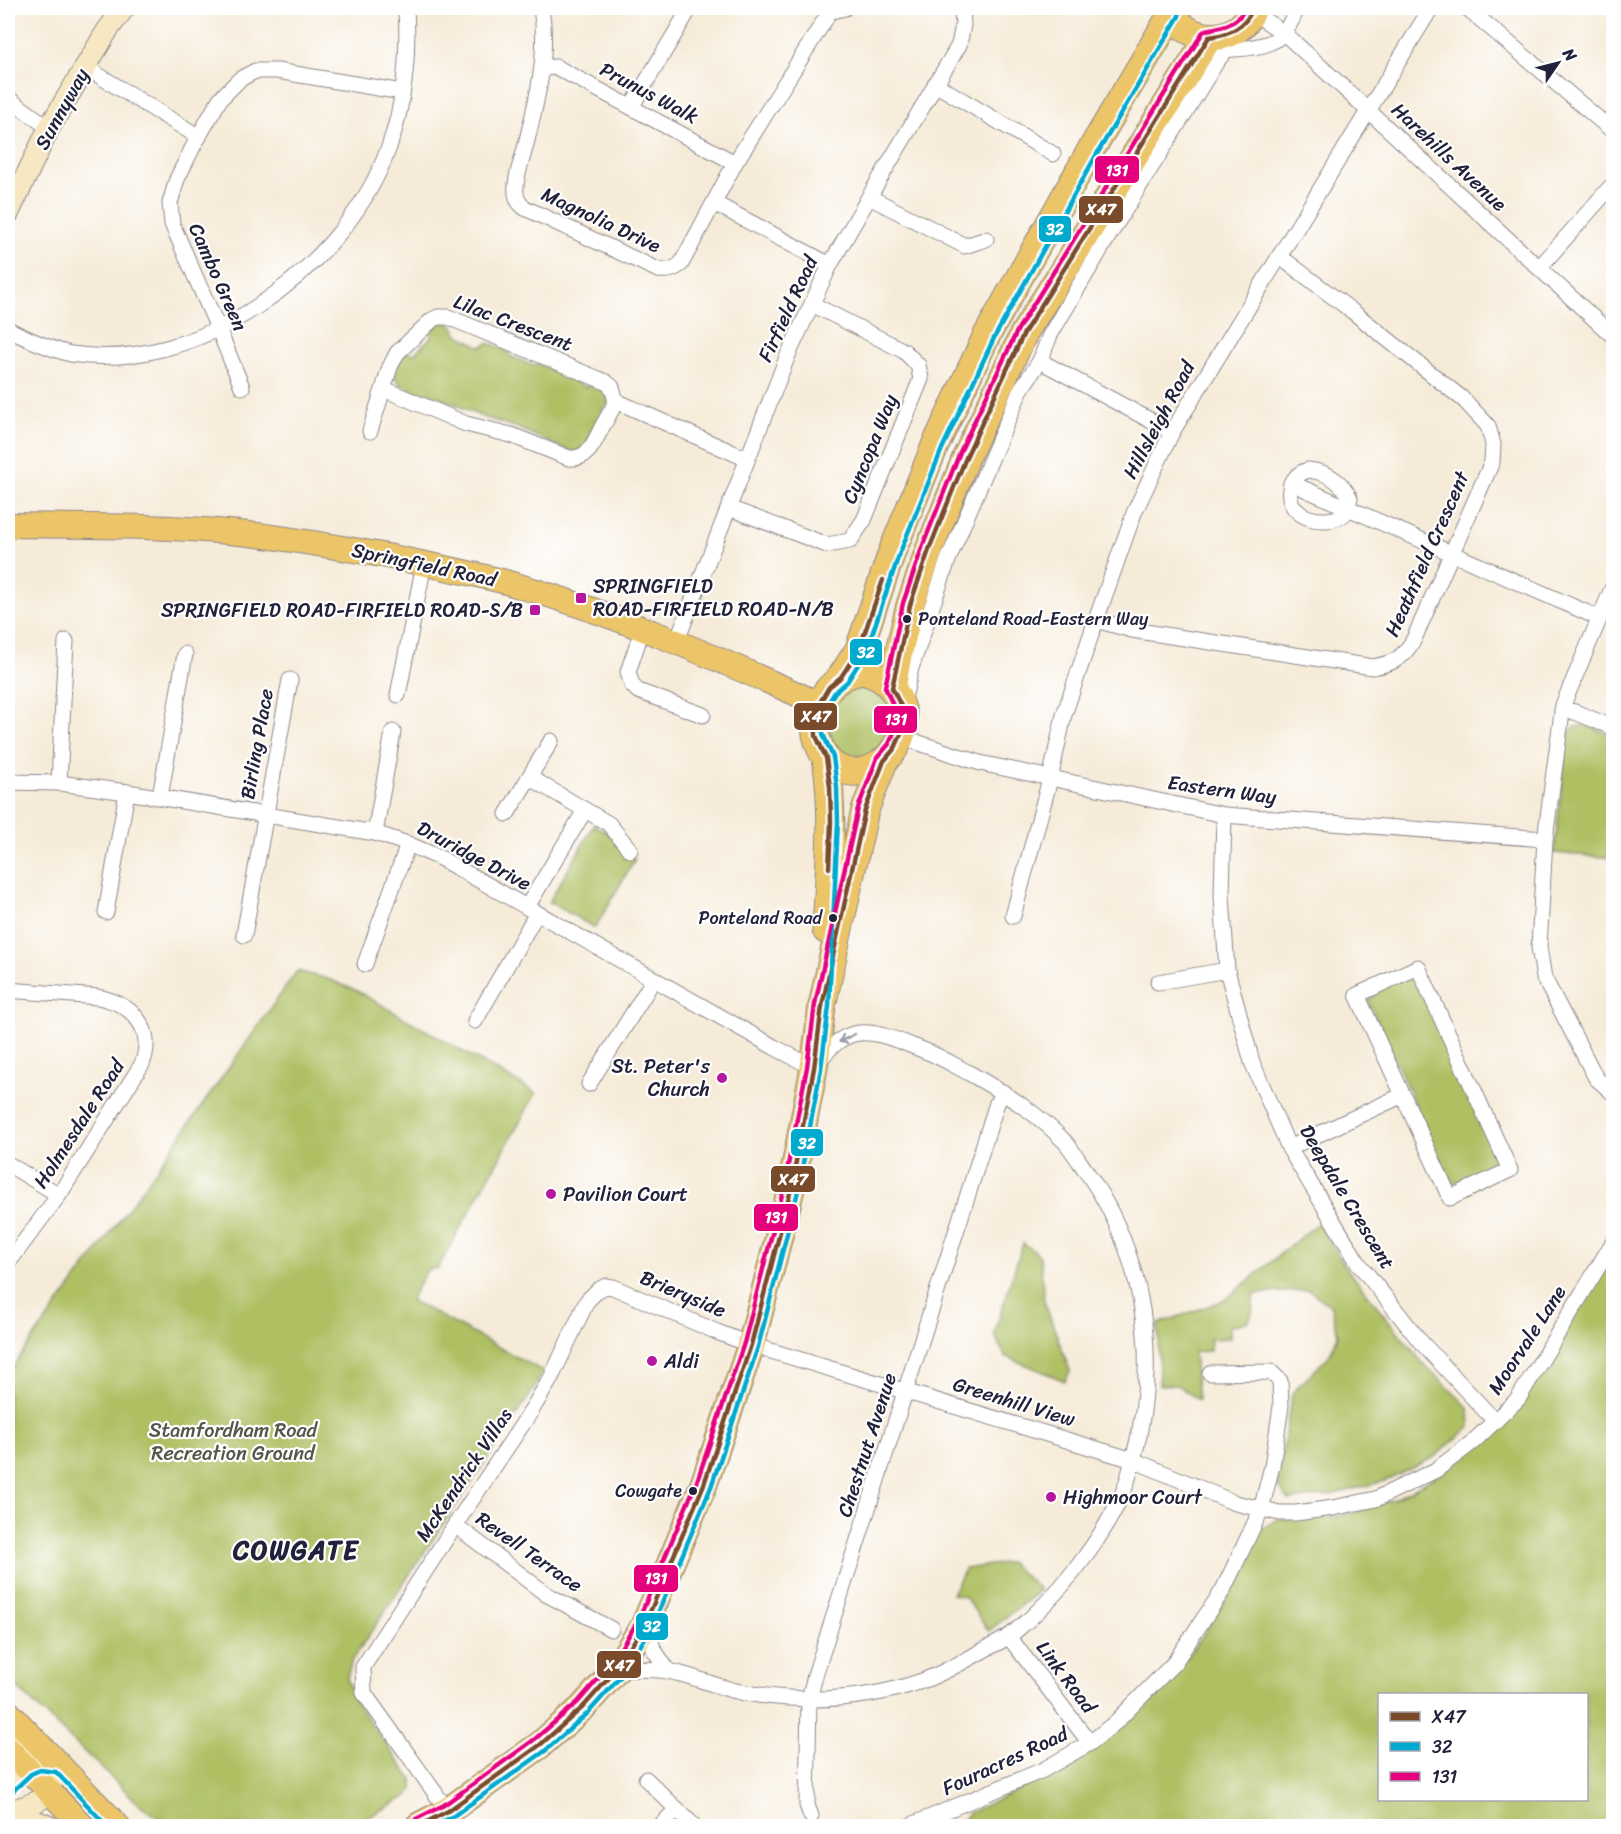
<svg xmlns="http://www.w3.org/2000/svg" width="1621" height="1834" font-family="Sriracha,sans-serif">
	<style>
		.green { fill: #afc063; stroke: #68714f; stroke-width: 1.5; fill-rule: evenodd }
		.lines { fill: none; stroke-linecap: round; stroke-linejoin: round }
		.street-casing { stroke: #8c868a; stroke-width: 17 }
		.secondary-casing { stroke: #8c868a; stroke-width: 23 }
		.primary-casing { stroke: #8c868a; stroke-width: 26 }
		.highway-casing { stroke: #8c868a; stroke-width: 29 }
		.street { stroke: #fff; stroke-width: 15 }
		.secondary { stroke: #f7e8c3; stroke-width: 21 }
		.primary { stroke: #ecc569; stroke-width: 24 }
		.highway { stroke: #ecc569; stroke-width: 27 }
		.bus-1-casing { stroke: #fff; stroke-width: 9 }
		.bus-2-casing { stroke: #fff; stroke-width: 9 }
		.bus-3-casing { stroke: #fff; stroke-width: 9 }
		.bus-1 { stroke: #7a4b2a; stroke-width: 4.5 }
		.bus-2 { stroke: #00a9ce; stroke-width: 4.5 }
		.bus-3 { stroke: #e5007d; stroke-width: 4.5 }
		.oneway { stroke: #9c9ca7 }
		.poi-dot { fill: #b5179e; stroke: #fff; stroke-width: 2 }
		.bus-dot { fill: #22223b; stroke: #fff; stroke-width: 2 }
		.labels { text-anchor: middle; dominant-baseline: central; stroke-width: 4.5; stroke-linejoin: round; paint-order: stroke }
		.bus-label { font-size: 18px; fill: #22223b; stroke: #fff; text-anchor: end }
		.street-label { font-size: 20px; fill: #22223b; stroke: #fff }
		.poi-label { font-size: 20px; fill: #22223b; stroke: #fff; text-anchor: start }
		.park-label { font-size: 20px; fill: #535949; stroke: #fff }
		.district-label { font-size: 26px; font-weight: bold; letter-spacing: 1.5px; fill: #22223b; stroke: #fff }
		.line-badge { stroke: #fff; stroke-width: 2 }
		.badge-label { font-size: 16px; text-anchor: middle; font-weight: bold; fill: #fff }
	</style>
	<rect width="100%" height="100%" fill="#fff"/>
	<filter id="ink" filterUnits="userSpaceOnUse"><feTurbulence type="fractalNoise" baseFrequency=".0167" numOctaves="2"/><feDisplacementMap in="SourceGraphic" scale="12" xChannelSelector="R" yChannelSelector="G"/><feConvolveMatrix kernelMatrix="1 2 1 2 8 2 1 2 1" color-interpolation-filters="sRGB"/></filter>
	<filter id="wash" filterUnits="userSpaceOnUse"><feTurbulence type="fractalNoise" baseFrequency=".008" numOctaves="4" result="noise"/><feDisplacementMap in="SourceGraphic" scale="24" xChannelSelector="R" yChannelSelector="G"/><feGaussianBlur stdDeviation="1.35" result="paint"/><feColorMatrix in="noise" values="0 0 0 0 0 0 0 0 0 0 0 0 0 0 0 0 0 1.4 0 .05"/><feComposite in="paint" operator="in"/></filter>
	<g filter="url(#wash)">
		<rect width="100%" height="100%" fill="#f6ebd8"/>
		<g class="green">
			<path d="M443,322L454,326L457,334L481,347L488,343L506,349L509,355L531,365L539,364L585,387L592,384C601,388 608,391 609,402L603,409L585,446L576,452L566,450L518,428L480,416L440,397L415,391L400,384L395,377L396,366L406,352L414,354L431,337C431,329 435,324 443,322Z"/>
			<path d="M857,686C862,687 867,688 872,689C876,691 880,695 883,699C898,716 889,736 879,753L849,761L834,750L826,720L827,709L841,692Z"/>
			<polygon points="1586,725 1613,736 1613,858 1554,853 1568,733 1575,727"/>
			<polygon points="594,825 608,833 627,854 635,859 595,928 549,902"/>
			<polygon points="297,971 328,979 357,991 536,1093 438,1268 427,1270 410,1300 543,1371 536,1386 352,1660 347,1678 354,1700 413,1781 413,1790 406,1797 365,1819 334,1826 180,1825 157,1817 139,1804 8,1679 8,1373 168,1154"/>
			<polygon points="1418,978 1502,1160 1481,1178 1451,1183 1368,1001 1389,981"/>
			<path d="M1319,1222L1344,1265L1422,1362L1469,1408L1470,1427L1434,1457L1388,1480L1331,1495L1289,1500L1277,1485L1292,1393L1329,1356L1338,1335L1331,1306L1309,1290L1254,1294C1251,1316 1256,1324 1230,1325V1338L1210,1339V1351L1194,1352L1198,1400L1177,1385H1159L1158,1324L1225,1300Z"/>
			<polygon points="1023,1243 1040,1256 1044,1301 1070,1371 1065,1381 1005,1356 994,1334"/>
			<path d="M1613,1254V1826H959L967,1814L1046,1777L1090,1751L1178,1669L1205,1632L1230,1593L1259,1530L1278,1519L1331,1517L1353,1513L1397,1498L1443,1472L1487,1438ZM1380,1694H1586V1800H1380Z"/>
			<polygon points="1009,1562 1040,1590 989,1631 965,1597 952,1594 965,1569"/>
		</g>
	</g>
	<g filter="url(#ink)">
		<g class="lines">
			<g class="street-casing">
				<g id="street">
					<path d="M541,8C549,53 537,100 526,144C523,159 514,178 516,194C517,201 520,204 525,208L658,270C668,271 673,270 681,264L735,163L826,18L827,12L826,8"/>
					<polyline points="1467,8 1614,132"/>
					<polyline points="827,12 845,8"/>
					<polyline points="1252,12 1284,33 1614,337"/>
					<polyline points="85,67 199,137"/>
					<polyline points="542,68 556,67 735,163"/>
					<polyline points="935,84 1053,154"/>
					<polyline points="8,98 49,128"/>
					<polyline points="632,106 690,8"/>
					<polyline points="869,197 965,246 986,239"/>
					<polyline points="714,203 830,265"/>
					<polyline points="1539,268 1614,183"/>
					<path d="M8,329C22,337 56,351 71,354C197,374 337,272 384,160C404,112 409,59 406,8"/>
					<polyline points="1040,361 1172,432"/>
					<polyline points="242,387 218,328 172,224 170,203 177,179 195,143 220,99 240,79 255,71 277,71 402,92"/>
					<polyline points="616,401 747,459"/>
					<path d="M370,431L390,367L397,353L432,320L438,317H448L606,382L612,387L616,401C612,410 607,418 602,427C594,442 589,460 569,458L511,435L466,424L384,389"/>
					<path d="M1308,470C1327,472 1341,480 1350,498C1349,501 1349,505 1348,508C1342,524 1313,522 1301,514C1283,502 1287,476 1308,470Z"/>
					<polyline points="1291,483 1599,618"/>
					<polyline points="729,508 827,545 850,541 864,520 921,379 918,365 904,351 812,304"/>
					<polyline points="1614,584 1563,705 1545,839 1539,947 1544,978 1566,1020 1596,1078 1614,1094"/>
					<path d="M1096,620L1132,630L1373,667C1395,663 1403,658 1414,639L1492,462L1493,444L1488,426L1464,400L1352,311L1279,256"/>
					<polyline points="642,630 628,672 632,685 638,691 703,715"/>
					<polyline points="676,643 788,355 830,265 869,197 959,45 963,25 962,8"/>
					<polyline points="398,695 424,564"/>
					<path d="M902,707L911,668L948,560L1021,389L1040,361L1050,335L1105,242L1217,61L1226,50C1251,47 1276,49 1289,25C1292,19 1296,14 1295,8"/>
					<polyline points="1562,710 1575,712 1614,728"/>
					<polyline points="901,737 980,763 1224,815 1545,839"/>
					<polyline points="529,777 609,824 630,850"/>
					<path d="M8,782L59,783L127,792L375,833L408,844L440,858L774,1047L814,1068C849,1017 873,1031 923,1050C939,1056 954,1065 969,1073C1004,1093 1038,1113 1066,1143C1074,1153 1081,1164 1088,1174C1146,1258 1160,1363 1133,1460C1130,1470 1128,1481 1124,1490C1101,1543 1057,1598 1012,1634C1003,1641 993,1645 984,1650C964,1661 944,1673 922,1681C865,1701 805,1703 746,1693C719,1689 694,1675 667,1671C650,1668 633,1669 616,1670"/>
					<polyline points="59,783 66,641"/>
					<polyline points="160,797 185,654"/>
					<polyline points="507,814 551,741"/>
					<polyline points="1224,815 1222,896 1227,970 1252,1062 1289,1148 1359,1264 1420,1341 1495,1421"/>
					<polyline points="375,833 393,732"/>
					<polyline points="527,907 585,810"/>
					<polyline points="106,912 127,792"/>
					<polyline points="1013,916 1050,779 1064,715 1096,620 1134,513 1172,432 1431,8"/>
					<polyline points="244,935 290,680"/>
					<polyline points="365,964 408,844"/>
					<polygon points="1418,967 1510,1170 1450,1198 1357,995"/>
					<polyline points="1158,982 1227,970"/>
					<path d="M8,990L98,997C132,1004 156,1028 142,1064L59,1195L8,1263"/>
					<polyline points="475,1021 537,913"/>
					<polyline points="589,1084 654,979"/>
					<polyline points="1289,1148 1403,1095"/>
					<polyline points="8,1164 59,1195"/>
					<polyline points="455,1525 546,1594 611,1629"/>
					<polyline points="645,1624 653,1648 668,1671"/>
					<polyline points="1009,1637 1090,1743"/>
					<polyline points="646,1779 694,1826"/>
					<polyline points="448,1811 364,1693 363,1667 455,1525 528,1416 551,1378 587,1301 598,1290 606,1286 613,1287 717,1332 751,1345 1133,1460 1235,1503 1280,1513 1296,1513 1333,1508 1376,1499 1436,1470 1474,1441 1518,1399 1614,1241"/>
					<polyline points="811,1816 807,1805 809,1699 816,1672 997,1103 1003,1092"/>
					<polyline points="660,1826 677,1809"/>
					<polyline points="909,1826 1043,1770 1090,1743 1116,1722 1174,1663 1223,1590 1261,1510 1272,1466 1281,1406 1280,1381 1271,1372 1210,1373"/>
				</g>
			</g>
			<g class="secondary-casing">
				<g id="secondary">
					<polyline points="8,214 49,128 107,31 124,8"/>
					<path d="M8,1731L49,1774C61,1797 26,1807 9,1811"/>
					<polyline points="8,1785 27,1768 41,1762"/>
					<polyline points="8,1810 48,1826"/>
				</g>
			</g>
			<g class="primary-casing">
				<g id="primary">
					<path d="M8,525C84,526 162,525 239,533C288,538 338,547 387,556C425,564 464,571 502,581C610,611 717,658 819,704"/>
					<polyline points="8,1712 118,1826"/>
					<polyline points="8,1749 83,1826"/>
				</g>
			</g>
			<g class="highway-casing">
				<g id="highway">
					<path d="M1172,8C1182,47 1242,45 1253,8"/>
					<path d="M863,671C881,676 893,685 900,703C921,756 840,806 818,742C807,709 829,675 863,671Z"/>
					<polyline points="841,677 859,649 892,552 935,446 987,335 1088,155 1173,12"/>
					<polyline points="892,688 898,655 910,605 930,547 967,455 1024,333 1209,37"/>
					<path d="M826,758C835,815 829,873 826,930"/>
					<polyline points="419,1826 448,1811 540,1745 583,1707 616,1670 645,1624 704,1484 751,1345 790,1193 814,1068 822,1006 865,810 884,761"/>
				</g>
			</g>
			<use href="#street" class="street"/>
			<use href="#secondary" class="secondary"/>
			<use href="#primary" class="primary"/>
			<use href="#highway" class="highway"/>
			<g class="bus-1-casing">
				<g id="bus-1">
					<polyline points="829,868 831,822 830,787 826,758 816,736 815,718 819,704 829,687 841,677 859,649 883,580"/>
					<path d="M419,1826L448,1811L540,1745L583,1707L616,1670L645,1624L704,1484L751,1345L790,1193L814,1068L822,1006L865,810L884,761L895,748L903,730L904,720L902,708L892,688L910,605L930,547L967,455L1024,333L1209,37C1230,34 1245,28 1253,8"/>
				</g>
			</g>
			<g class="bus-2-casing">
				<g id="bus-2">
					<polyline points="13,1791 31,1774 40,1770 56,1772 107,1826"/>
					<polyline points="434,1826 452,1817 545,1751 588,1713 622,1675 652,1627 711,1487 758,1347 797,1195 821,1069 829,1006 838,822 837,787 833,757 823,734 823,719 826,707 835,692 847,682 866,652 899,555 942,449 994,338 1094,159 1179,16 1180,8"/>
				</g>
			</g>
			<g class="bus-3-casing">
				<path id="bus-3" d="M416,1819L444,1805L535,1739L578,1702L610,1665L638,1621L697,1481L744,1343L783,1191L807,1067L815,1004L858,808L877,758L889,744L896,728L895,710L885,687L903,603L923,545L960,452L1018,329L1203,32L1206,30C1223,27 1238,24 1245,8"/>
			</g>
			<use href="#bus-1" class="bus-1"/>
			<use href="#bus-2" class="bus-2"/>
			<use href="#bus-3" class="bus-3"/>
		</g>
		<defs><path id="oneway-shaft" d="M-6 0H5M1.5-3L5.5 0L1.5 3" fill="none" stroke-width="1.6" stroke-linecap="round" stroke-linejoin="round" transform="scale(1.5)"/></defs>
		<use class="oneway" href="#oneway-shaft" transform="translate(847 1038) rotate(153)"/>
	</g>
	<g class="poi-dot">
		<rect x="575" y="592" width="12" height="12" rx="3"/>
		<rect x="529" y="604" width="12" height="12" rx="3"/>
		<circle cx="722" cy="1078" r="6"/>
		<circle cx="551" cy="1194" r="6"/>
		<circle cx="652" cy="1361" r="6"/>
		<circle cx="1051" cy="1497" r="6"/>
	</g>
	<g class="bus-dot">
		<circle cx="907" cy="619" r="5"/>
		<circle cx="833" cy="918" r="5"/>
		<circle cx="693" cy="1491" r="5"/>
	</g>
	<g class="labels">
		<g class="bus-label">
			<text x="918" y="619" text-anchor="start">Ponteland Road-Eastern Way</text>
			<text x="822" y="918">Ponteland Road</text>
			<text x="682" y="1491">Cowgate</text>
		</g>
		<g class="street-label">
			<text transform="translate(649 93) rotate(28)">Prunus Walk</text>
			<text transform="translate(62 109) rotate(-61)">Sunnyway</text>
			<text transform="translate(1449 157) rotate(43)">Harehills Avenue</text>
			<text transform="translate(601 220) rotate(25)">Magnolia Drive</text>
			<text transform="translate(218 277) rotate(66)">Cambo Green</text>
			<text transform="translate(788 309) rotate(-65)">Firfield Road</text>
			<text transform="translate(513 323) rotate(21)">Lilac Crescent</text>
			<text transform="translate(1159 420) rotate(-62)">Hillsleigh Road</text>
			<text transform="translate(870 449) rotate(-68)">Cyncopa Way</text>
			<text transform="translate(1427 554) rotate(-66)">Heathfield Crescent</text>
			<text transform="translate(424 565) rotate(12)">Springfield Road</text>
			<text transform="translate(257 744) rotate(-80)">Birling Place</text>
			<text transform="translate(1222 790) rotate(8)">Eastern Way</text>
			<text transform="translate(474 856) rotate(28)">Druridge Drive</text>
			<text transform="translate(79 1124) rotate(-57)">Holmesdale Road</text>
			<text transform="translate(1347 1197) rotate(59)">Deepdale Crescent</text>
			<text transform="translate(683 1294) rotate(23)">Brieryside</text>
			<text transform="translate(1527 1340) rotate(-57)">Moorvale Lane</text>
			<text transform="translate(1014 1402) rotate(17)">Greenhill View</text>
			<text transform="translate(867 1445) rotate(-72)">Chestnut Avenue</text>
			<text transform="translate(464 1475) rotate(-56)">McKendrick Villas</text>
			<text transform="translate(529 1552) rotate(35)">Revell Terrace</text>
			<text transform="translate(1066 1677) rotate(53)">Link Road</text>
			<text transform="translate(1005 1761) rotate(-25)">Fouracres Road</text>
		</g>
		<g class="poi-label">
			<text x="593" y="586">SPRINGFIELD<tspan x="593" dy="23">ROAD-FIRFIELD ROAD-N/B</tspan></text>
			<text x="523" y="610" text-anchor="end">SPRINGFIELD ROAD-FIRFIELD ROAD-S/B</text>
			<text x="710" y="1066" text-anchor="end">St. Peter's<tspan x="710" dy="23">Church</tspan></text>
			<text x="563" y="1194">Pavilion Court</text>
			<text x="664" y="1361">Aldi</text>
			<text x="1063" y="1497">Highmoor Court</text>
		</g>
		<g class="park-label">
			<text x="233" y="1430">Stamfordham Road<tspan x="233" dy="23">Recreation Ground</tspan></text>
		</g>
		<g class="district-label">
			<text x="296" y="1550">COWGATE</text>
		</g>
	</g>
	<g class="line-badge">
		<rect x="1094" y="155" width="46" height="29" rx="6" fill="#e5007d"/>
		<rect x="1078" y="195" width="46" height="29" rx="6" fill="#7a4b2a"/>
		<rect x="1038" y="215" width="34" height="28" rx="6" fill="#00a9ce"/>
		<rect x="849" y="638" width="34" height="28" rx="6" fill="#00a9ce"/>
		<rect x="793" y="702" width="45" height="29" rx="6" fill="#7a4b2a"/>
		<rect x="873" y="705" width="45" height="29" rx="6" fill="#e5007d"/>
		<rect x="790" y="1128" width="34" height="29" rx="6" fill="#00a9ce"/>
		<rect x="770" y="1165" width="46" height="28" rx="6" fill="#7a4b2a"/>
		<rect x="753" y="1203" width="46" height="29" rx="6" fill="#e5007d"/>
		<rect x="633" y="1564" width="46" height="29" rx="6" fill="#e5007d"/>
		<rect x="635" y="1612" width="34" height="29" rx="6" fill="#00a9ce"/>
		<rect x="596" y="1650" width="46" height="29" rx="6" fill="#7a4b2a"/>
	</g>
	<g class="badge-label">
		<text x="1117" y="176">131</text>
		<text x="1101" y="215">X47</text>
		<text x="1055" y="235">32</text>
		<text x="866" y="658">32</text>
		<text x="816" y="722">X47</text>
		<text x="896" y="725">131</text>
		<text x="807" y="1149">32</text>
		<text x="793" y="1185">X47</text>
		<text x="776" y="1223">131</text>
		<text x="656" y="1584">131</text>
		<text x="652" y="1632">32</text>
		<text x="619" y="1671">X47</text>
	</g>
	<rect width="1621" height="1834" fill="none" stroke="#fff" stroke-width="30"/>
	<rect x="1378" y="1693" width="210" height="108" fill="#ffffff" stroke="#a7a7b1" stroke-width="1.5"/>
	<rect x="1390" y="1712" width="30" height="9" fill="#7a4b2a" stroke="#a7a7b1" stroke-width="1.5"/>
	<text x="1432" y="1723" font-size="18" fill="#22223b">X47</text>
	<rect x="1390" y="1742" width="30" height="9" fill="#00a9ce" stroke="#a7a7b1" stroke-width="1.5"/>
	<text x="1432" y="1753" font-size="18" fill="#22223b">32</text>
	<rect x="1390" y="1772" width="30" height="9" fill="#e5007d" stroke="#a7a7b1" stroke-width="1.5"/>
	<text x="1432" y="1783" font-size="18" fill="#22223b">131</text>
	<g transform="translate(1558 63) rotate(55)" stroke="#ffffff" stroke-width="4.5" paint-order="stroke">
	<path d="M0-4.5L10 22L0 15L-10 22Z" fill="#22223b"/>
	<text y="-9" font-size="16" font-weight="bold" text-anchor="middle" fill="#22223b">N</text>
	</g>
</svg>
